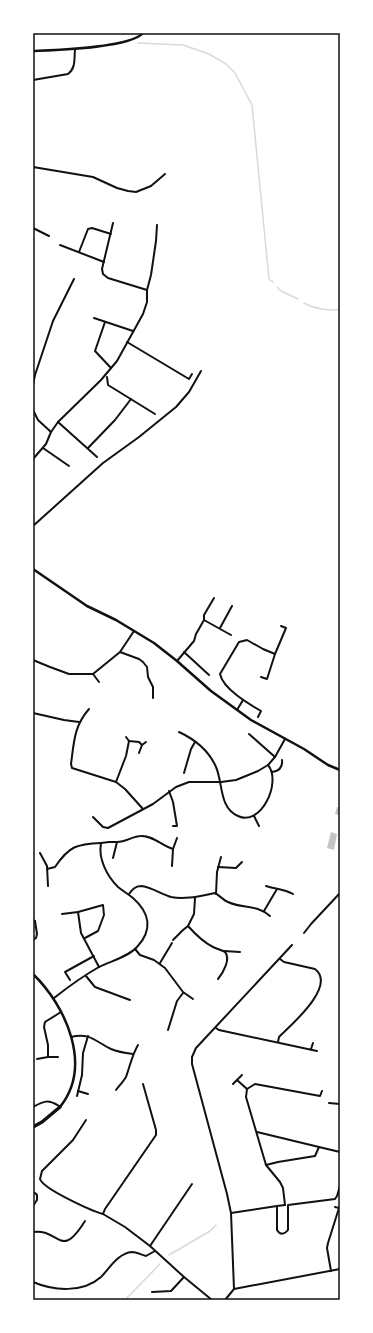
<svg xmlns="http://www.w3.org/2000/svg" width="373" height="1333" font-family="'Noto Serif',serif">
	<style>
		.lines { fill: none; stroke-linecap: round; stroke-linejoin: round }
		.stream { stroke: #d9d9d9; stroke-width: 1.5 }
		.building { fill: #c4c4c4 }
		.minor { stroke: #111; stroke-width: 2 }
		.tertiary { stroke: #111; stroke-width: 2.5 }
		.trunk { stroke: #111; stroke-width: 3.5 }
		.neatline { fill: none; stroke: #111; stroke-width: 1.5 }
	</style>
	<rect width="100%" height="100%" fill="#fff"/>
	<g class="lines">
		<g class="stream">
			<polyline points="138,43 183,45 209,54 226,64 235,73 252,105 269,279 273,282"/>
			<polyline points="277,287 281,291 298,299"/>
			<path d="M304,303C312,308 332,312 340,309"/>
			<polyline points="169,1255 210,1231 216,1225"/>
			<polyline points="125,1300 160,1264"/>
		</g>
	</g>
	<g class="building">
		<polygon points="339,804 340,811 339,815 335,814 337,807 339,807"/>
		<polygon points="331,832 337,834 334,850 327,848"/>
	</g>
	<g class="lines">
		<g class="minor">
			<path d="M33,80L68,74C76,68 74,59 75,50"/>
			<polyline points="33,167 93,177 117,188 128,191 136,192 151,186 165,174"/>
			<polyline points="113,223 102,269 103,274 108,278 147,290"/>
			<polyline points="33,228 49,236"/>
			<polyline points="60,245 104,262"/>
			<polyline points="79,252 88,229 92,228 111,234"/>
			<polyline points="94,318 133,331"/>
			<polyline points="105,322 95,351 111,368"/>
			<polyline points="127,342 189,379 192,374"/>
			<polyline points="107,377 108,385 155,414"/>
			<polyline points="33,385 35,375 53,321 74,279"/>
			<polyline points="33,410 38,420 51,432"/>
			<polyline points="58,422 97,457"/>
			<polyline points="43,448 69,466"/>
			<polyline points="88,448 115,420 131,399"/>
			<polyline points="33,459 46,444 51,432 58,422 101,380 117,361 143,314 147,302 147,290 151,275 156,241 157,225"/>
			<polyline points="33,526 103,463 139,437 176,407 189,392 201,371"/>
			<polyline points="204,620 231,635"/>
			<polyline points="220,628 232,606"/>
			<polyline points="120,652 139,659 143,662 147,667 148,677 153,687 153,698"/>
			<polyline points="184,652 209,675"/>
			<polyline points="33,660 50,667 69,674 93,674 120,652 134,631"/>
			<polyline points="177,661 194,641 196,634 204,620 204,615 214,598"/>
			<polyline points="93,674 99,682"/>
			<polyline points="261,677 267,679 275,654 286,628 281,626"/>
			<path d="M89,709C74,726 74,742 71,764L72,768L116,782L125,789L143,809"/>
			<polyline points="237,710 243,700"/>
			<polyline points="33,713 64,720 79,722"/>
			<path d="M258,717L261,711C249,704 223,689 220,674L239,642L247,640L263,649L275,654"/>
			<path d="M179,732C194,739 209,751 216,767C223,783 219,808 238,816C261,827 282,782 268,765"/>
			<polyline points="249,734 275,757"/>
			<polyline points="126,737 129,741 139,742 142,745"/>
			<polyline points="139,753 142,745 146,742"/>
			<path d="M272,772C279,771 283,768 282,760"/>
			<polyline points="184,773 191,749 195,742"/>
			<polyline points="116,782 126,756 129,741"/>
			<polyline points="169,791 173,802 177,826 173,826"/>
			<polyline points="254,816 259,826"/>
			<polyline points="93,817 103,827 108,828 153,804 176,787 189,782 221,782 236,780 258,771 268,765 275,757 285,739"/>
			<polyline points="40,853 47,866 48,886"/>
			<path d="M113,858L117,842C126,842 133,836 141,836C152,835 162,846 173,849"/>
			<polyline points="172,866 173,849 177,838"/>
			<polyline points="218,867 236,868 242,862"/>
			<path d="M47,869L55,867C69,846 77,844 101,843"/>
			<path d="M266,886C275,889 284,889 293,894"/>
			<path d="M129,894C132,890 135,886 141,886C151,887 161,894 171,897C185,900 200,896 215,893C219,895 223,900 228,902C243,909 256,904 270,916"/>
			<polyline points="216,894 217,872 221,857"/>
			<path d="M195,898L194,914L188,926C196,935 203,942 213,947C217,949 222,950 225,952C231,959 223,973 218,979"/>
			<polyline points="264,911 277,889"/>
			<polyline points="78,912 81,933 99,967"/>
			<polyline points="62,914 78,912 103,905 104,915 98,931 85,938"/>
			<polyline points="33,920 35,921 37,934 36,938 33,940"/>
			<polyline points="304,933 311,924 340,893"/>
			<polyline points="173,940 183,930 188,926"/>
			<polyline points="135,949 140,955 154,960 165,968 183,992 193,999"/>
			<polyline points="224,951 240,952"/>
			<polyline points="160,963 172,943"/>
			<polyline points="86,976 95,987 130,1000"/>
			<polyline points="70,980 65,972 94,956"/>
			<path d="M54,998C68,987 83,976 99,967C111,961 128,957 137,947C153,930 150,913 133,898C128,894 123,891 118,887C107,876 98,859 101,843L109,842H117"/>
			<polyline points="216,1028 219,1030 317,1051"/>
			<polyline points="168,1030 177,1001 183,993"/>
			<path d="M71,1037C90,1032 96,1042 111,1049C118,1052 125,1053 133,1054"/>
			<path d="M278,1042L279,1037C291,1025 337,986 315,969L284,962L280,959"/>
			<polyline points="311,1049 313,1043"/>
			<polyline points="48,1057 48,1045 44,1027 45,1022 61,1012"/>
			<polyline points="37,1059 48,1057 58,1057"/>
			<polyline points="237,1080 247,1089"/>
			<polyline points="233,1084 242,1075"/>
			<path d="M116,1090C119,1086 123,1082 126,1077C130,1066 132,1055 138,1045"/>
			<polyline points="78,1091 88,1094"/>
			<polyline points="322,1091 320,1096 255,1084 247,1089 246,1097 266,1165 278,1162 315,1156 319,1147 340,1152"/>
			<polyline points="77,1096 82,1075 83,1053 88,1036"/>
			<polyline points="329,1103 340,1104"/>
			<path d="M33,1107C44,1101 48,1099 59,1106"/>
			<path d="M86,1120L73,1140L42,1171L40,1179C43,1189 92,1211 103,1214L105,1209L156,1135V1130L143,1084"/>
			<polyline points="257,1132 319,1147"/>
			<polyline points="266,1165 280,1182 283,1188 285,1205"/>
			<polyline points="33,1206 37,1200 37,1195 35,1193"/>
			<polyline points="277,1206 285,1205"/>
			<path d="M231,1213L277,1206V1230C280,1235 284,1235 288,1230V1205L335,1199L337,1196L340,1186"/>
			<polyline points="103,1214 125,1227 150,1246 184,1277 212,1300"/>
			<path d="M33,1232C60,1228 60,1261 85,1221"/>
			<polyline points="150,1246 192,1184"/>
			<polyline points="331,1271 327,1248 328,1243 339,1208 335,1207"/>
			<path d="M33,1282C54,1291 83,1293 101,1277C109,1269 118,1253 132,1252C136,1252 142,1255 146,1256L155,1251"/>
			<polyline points="234,1289 340,1269"/>
			<polyline points="152,1292 171,1291 184,1277"/>
			<polyline points="225,1300 234,1289 231,1213 227,1194 192,1064 192,1057 196,1048 292,945"/>
		</g>
		<g class="tertiary">
			<path d="M33,51C55,50 130,48 143,33"/>
			<polyline points="33,569 87,606 116,620 154,643 177,661 211,691 251,720 304,749 328,765 340,770"/>
			<path d="M33,974C66,1006 93,1066 60,1107"/>
		</g>
		<polyline class="trunk" points="33,1127 42,1122 60,1107"/>
	</g>
	<rect width="373" height="1333" fill="none" stroke="#ffffff" stroke-width="68"/>
	<rect x="34" y="34" width="305" height="1265" class="neatline"/>
</svg>
